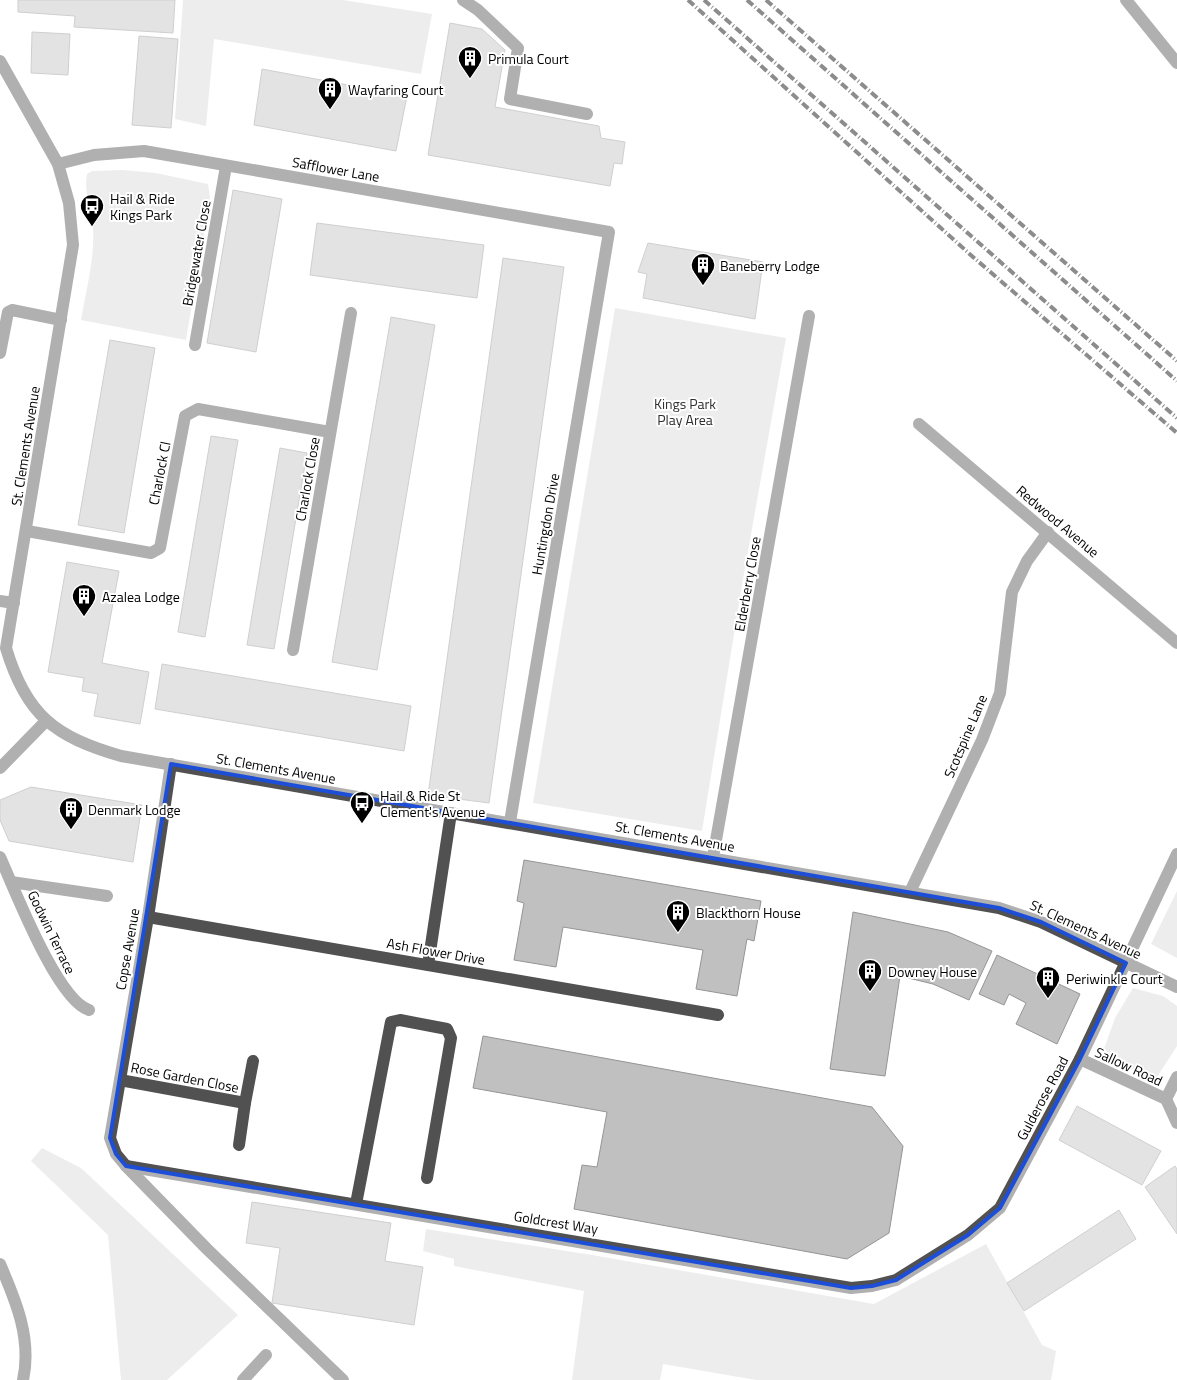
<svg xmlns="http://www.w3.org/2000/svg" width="1177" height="1380" font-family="'Titillium Web',sans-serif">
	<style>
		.green { fill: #d8d8d8 }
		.building { fill: #c0c0c0; stroke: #959595 }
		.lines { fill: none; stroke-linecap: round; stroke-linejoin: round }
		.minor { stroke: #515151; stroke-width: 12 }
		.rail { stroke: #000; stroke-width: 4; stroke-dasharray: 8 2.5 1 2.5; stroke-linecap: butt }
		.marked { fill: none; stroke: #1d4ed8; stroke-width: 4; stroke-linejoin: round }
		.labels { text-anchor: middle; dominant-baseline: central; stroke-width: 4; stroke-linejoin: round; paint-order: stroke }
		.poi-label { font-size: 14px; fill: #000; stroke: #fff; text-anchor: start }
		.street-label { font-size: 14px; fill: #000; stroke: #fff }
		.park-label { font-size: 14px; fill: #2f2f2f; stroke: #fff }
	</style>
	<rect width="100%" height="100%" fill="#fff"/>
	<g class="green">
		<polygon points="183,0 343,0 432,14 421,74 214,39 206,126 175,119"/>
		<path d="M123,170L156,173L208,184L210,197L186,340L81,320C86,290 95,258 93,228C92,211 83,191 87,174L92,171Z"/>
		<polygon points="615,308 786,338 742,585 702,831 533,803"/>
		<polygon points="1177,891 1177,958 1151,944"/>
		<polygon points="1133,988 1163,996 1177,1006 1177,1046 1157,1077 1129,1068 1104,1049 1115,1018"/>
		<polygon points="42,1148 81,1168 238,1315 167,1380 121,1380 108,1235 31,1161"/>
		<polygon points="426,1229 592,1255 874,1304 986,1244 1042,1345 1056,1351 1051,1380 756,1380 663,1364 660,1380 572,1380 584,1291 454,1266 454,1259 423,1251"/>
	</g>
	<g class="building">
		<polygon points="18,0 175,0 173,33 74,27 75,16 18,12"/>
		<polygon points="450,23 482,29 505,50 495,107 599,126 601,138 625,142 622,164 614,163 610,186 428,155"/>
		<polygon points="32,32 70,34 68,75 31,73"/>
		<polygon points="139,36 178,39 171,128 132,125"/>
		<polygon points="262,69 407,96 396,151 254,125"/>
		<polygon points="233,190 282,199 256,352 207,343"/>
		<polygon points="317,223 484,245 477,298 310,275"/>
		<polygon points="648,243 763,262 755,319 643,298 647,274 638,272"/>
		<polygon points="503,258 564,267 489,803 428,795"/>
		<polygon points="391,317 435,325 377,670 332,662"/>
		<polygon points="110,340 155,348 124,533 78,525"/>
		<polygon points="211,436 238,440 205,637 178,632"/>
		<polygon points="280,448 307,453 274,649 247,645"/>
		<polygon points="67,562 119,571 102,663 149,672 140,724 94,716 98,694 82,691 84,678 48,672"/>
		<polygon points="162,664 411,706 404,751 155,709"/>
		<polygon points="31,787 142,805 133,862 9,841 0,820 0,800"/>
		<polygon points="524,860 761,901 754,941 747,939 737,996 696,989 703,950 563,927 556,967 514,960 524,903 517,901"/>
		<polygon points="853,912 948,932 992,951 969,1000 933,984 900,976 885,1076 830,1069"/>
		<polygon points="997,955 1080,994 1057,1044 1016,1024 1026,1003 1009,994 1004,1005 979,994"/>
		<polygon points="483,1036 872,1107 903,1146 889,1233 847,1259 574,1209 582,1165 597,1167 607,1112 473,1088"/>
		<polygon points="1077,1106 1161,1151 1142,1185 1059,1140"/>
		<polygon points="1175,1166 1177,1169 1177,1234 1145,1187"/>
		<polygon points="252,1202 391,1223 385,1261 423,1267 414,1325 272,1303 280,1248 246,1243"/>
		<polygon points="1119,1210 1136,1239 1024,1311 1007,1283"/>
	</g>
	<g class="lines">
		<g class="minor">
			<polyline points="463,0 478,10 518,48 510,99 587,114"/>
			<polyline points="1126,0 1177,63"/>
			<path d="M0,61L58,164L69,203L73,245L6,648C26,715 55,737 121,756L999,908L1041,922L1177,987"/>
			<polyline points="58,164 94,155 144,151 609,232 510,822"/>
			<polyline points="195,345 226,166"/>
			<polyline points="0,353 8,312 12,310 61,320"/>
			<polyline points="919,424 1177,643"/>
			<polyline points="27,531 151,553 160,548 185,416 198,409 330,432"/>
			<polyline points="0,601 14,603"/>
			<polyline points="293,650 351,313"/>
			<polyline points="171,764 148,917 110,1138 116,1154 126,1166 207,1249 343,1380"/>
			<polyline points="0,768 45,722"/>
			<path d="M0,857C15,890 57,1000 89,1010"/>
			<polyline points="713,857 809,316"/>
			<polyline points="11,882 107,896"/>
			<polyline points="910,892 982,740 1000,693 1012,592 1027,561 1048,532"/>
			<polyline points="148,917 718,1015"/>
			<polyline points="428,965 451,813"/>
			<polyline points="1080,1059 1166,1099 1177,1077"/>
			<polyline points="120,1080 245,1103 239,1145"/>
			<polyline points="1166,1099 1177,1123"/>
			<polyline points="245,1103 253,1061"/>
			<polyline points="126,1166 851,1288 872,1286 896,1280 968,1235 1000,1208 1080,1059 1177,854"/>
			<polyline points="356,1204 391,1022 400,1020 447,1029 451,1038 427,1178"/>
			<path d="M0,1264C16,1301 32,1339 23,1380"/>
			<polyline points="243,1380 266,1355"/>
		</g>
		<g class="rail">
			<polyline points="688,0 973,257 1177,433"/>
			<polyline points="704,0 1177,418"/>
			<polyline points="747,0 1177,381"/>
			<polyline points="766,0 1177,361"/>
		</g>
	</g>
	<path d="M0 0H1177V1380H0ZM171,764L999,908L1041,922L1126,963L1080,1059L1000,1208L968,1235L896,1280L872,1286L851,1288L126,1166L116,1154L110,1138Z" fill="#fff" fill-opacity=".55" fill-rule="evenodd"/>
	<path class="marked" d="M171,764L999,908L1041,922L1126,963L1080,1059L1000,1208L968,1235L896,1280L872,1286L851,1288L126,1166L116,1154L110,1138Z"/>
	<defs>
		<g id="building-pin" transform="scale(1.25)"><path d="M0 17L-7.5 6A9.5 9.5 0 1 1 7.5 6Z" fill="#000" stroke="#fff"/><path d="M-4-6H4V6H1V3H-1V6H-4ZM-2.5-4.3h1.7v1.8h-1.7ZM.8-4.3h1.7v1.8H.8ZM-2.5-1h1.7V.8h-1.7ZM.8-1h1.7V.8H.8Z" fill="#fff"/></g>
		<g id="bus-pin" transform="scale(1.25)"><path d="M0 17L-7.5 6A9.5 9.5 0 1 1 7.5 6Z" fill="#000" stroke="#fff"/><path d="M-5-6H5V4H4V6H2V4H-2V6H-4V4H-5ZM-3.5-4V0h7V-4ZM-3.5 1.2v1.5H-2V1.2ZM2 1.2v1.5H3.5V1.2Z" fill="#fff"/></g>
	</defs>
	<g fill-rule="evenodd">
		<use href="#building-pin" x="470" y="58"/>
		<use href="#building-pin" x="330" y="89"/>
		<use href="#bus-pin" x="92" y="206"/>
		<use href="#building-pin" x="703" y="265"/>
		<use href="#building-pin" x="84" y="596"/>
		<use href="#bus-pin" x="362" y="803"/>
		<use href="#building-pin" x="71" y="809"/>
		<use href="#building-pin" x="678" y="912"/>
		<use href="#building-pin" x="870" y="971"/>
		<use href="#building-pin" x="1048" y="978"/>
	</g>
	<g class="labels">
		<g class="poi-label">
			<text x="488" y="58">Primula Court</text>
			<text x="348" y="89">Wayfaring Court</text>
			<text x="110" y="198">Hail &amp; Ride<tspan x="110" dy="16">Kings Park</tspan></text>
			<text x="720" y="265">Baneberry Lodge</text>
			<text x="102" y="596">Azalea Lodge</text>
			<text x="380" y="795">Hail &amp; Ride St<tspan x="380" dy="16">Clement's Avenue</tspan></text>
			<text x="88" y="809">Denmark Lodge</text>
			<text x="696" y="912">Blackthorn House</text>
			<text x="888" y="971">Downey House</text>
			<text x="1066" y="978">Periwinkle Court</text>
		</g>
		<g class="street-label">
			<text transform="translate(336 169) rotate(10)">Safflower Lane</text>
			<text transform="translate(196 253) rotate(-80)">Bridgewater Close</text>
			<text transform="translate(25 446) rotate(-81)">St. Clements Avenue</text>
			<text transform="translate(159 473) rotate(-79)">Charlock Cl</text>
			<text transform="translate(307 479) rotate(-80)">Charlock Close</text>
			<text transform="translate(1058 521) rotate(40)">Redwood Avenue</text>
			<text transform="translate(545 524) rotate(-80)">Huntingdon Drive</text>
			<text transform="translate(747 584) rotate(-80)">Elderberry Close</text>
			<text transform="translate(965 736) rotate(-67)">Scotspine Lane</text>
			<text transform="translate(276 768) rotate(10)">St. Clements Avenue</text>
			<text transform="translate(675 836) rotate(10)">St. Clements Avenue</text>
			<text transform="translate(1086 929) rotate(25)">St. Clements Avenue</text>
			<text transform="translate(52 932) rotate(64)">Godwin Terrace</text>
			<text transform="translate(127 949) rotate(-80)">Copse Avenue</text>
			<text transform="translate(436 951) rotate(10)">Ash Flower Drive</text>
			<text transform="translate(1129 1066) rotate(25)">Sallow Road</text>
			<text transform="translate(185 1077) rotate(11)">Rose Garden Close</text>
			<text transform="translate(1042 1098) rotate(-62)">Gulderose Road</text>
			<text transform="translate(556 1222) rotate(9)">Goldcrest Way</text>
		</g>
		<g class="park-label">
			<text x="685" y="403">Kings Park<tspan x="685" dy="16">Play Area</tspan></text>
		</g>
	</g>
</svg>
